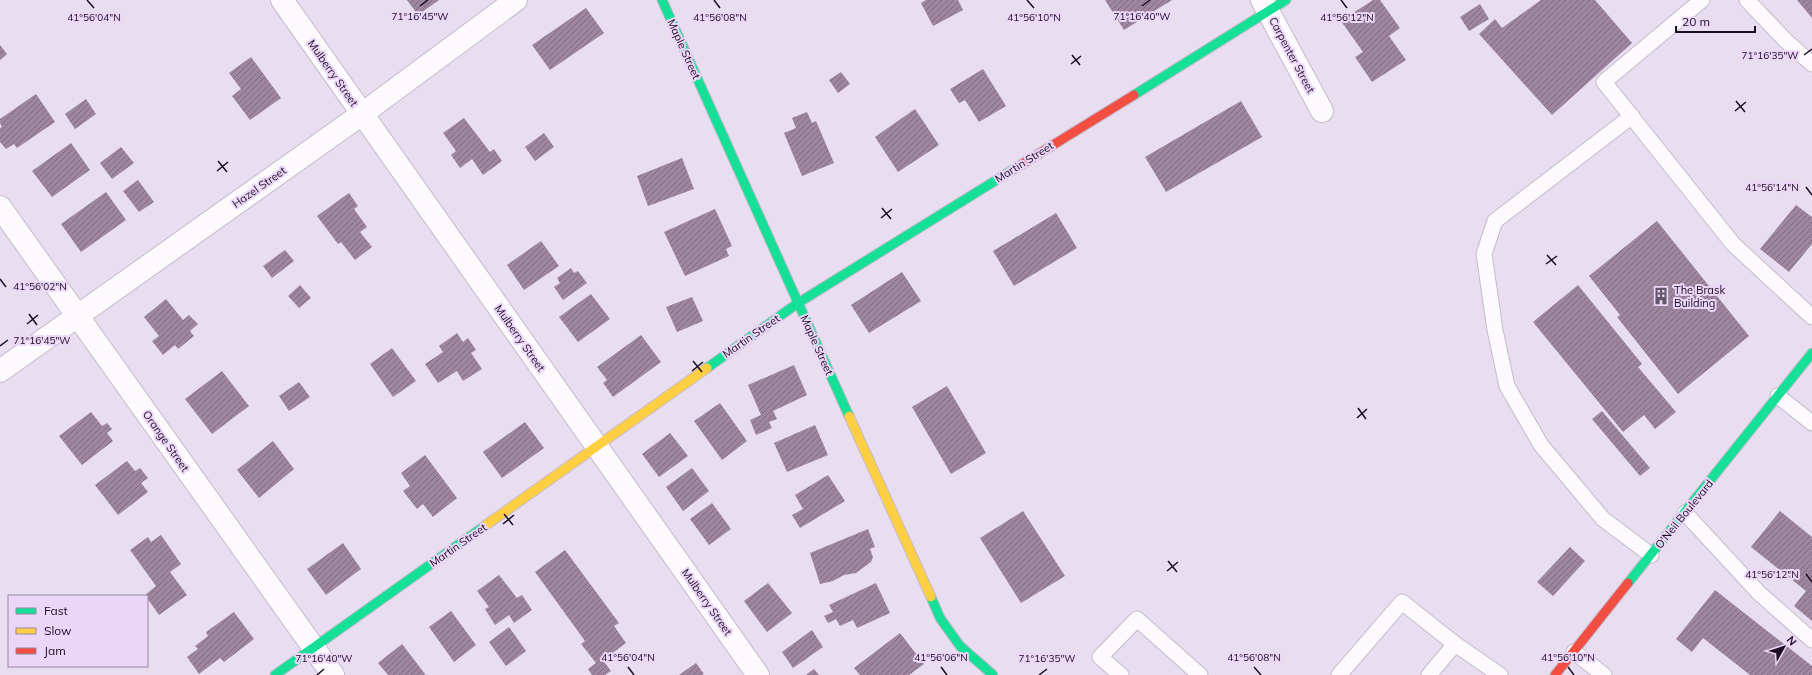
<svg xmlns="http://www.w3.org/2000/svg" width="1812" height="675" font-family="Mulish,sans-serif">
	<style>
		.building { fill: url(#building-hatch) }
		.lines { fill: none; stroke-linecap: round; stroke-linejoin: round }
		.lane-casing { stroke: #c5bacc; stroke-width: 17 }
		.street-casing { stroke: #c5bacc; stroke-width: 24 }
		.fast-casing { stroke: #c5bacc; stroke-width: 11 }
		.slow-casing { stroke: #c5bacc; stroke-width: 11 }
		.jam-casing { stroke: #c5bacc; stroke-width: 11 }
		.lane { stroke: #fcfafd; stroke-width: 15 }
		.street { stroke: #fcfafd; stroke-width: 22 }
		.fast { stroke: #16e098; stroke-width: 9 }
		.slow { stroke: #ffcf43; stroke-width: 9 }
		.jam { stroke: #f24e42; stroke-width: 9 }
		.ticks { fill: none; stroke: #1b0e22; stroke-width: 1.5 }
		.labels { text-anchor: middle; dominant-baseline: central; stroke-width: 4; stroke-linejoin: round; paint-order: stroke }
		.street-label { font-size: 11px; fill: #1b0e22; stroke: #ebd6f8 }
		.poi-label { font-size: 11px; fill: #1b0e22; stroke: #ebd6f8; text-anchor: start }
		.ticks-label { font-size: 10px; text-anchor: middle; fill: #1b0e22; stroke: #ebd6f8; stroke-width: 4; stroke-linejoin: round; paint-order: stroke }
	</style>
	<defs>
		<pattern id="building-hatch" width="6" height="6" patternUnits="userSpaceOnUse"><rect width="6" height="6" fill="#9f86a0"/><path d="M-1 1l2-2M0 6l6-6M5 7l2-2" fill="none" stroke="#816c82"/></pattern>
	</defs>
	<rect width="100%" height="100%" fill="#e9def0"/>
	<g class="building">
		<polygon points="407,0 439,0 418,15"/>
		<polygon points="926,0 958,0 963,10 933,26 921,3"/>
		<polygon points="1105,0 1172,0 1124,30"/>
		<polygon points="1373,0 1380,0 1400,28 1389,36 1406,60 1372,82 1355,57 1363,52 1341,21"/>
		<polygon points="1541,0 1595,0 1632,43 1552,115 1479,34 1495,19 1502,28"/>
		<polygon points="1797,0 1812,0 1812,18"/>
		<polygon points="1480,4 1489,19 1469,31 1460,17"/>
		<polygon points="586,8 604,33 550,70 532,45"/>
		<polygon points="0,45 7,54 0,60"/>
		<polygon points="251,57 281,98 250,120 232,96 241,89 229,73"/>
		<polygon points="983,69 1006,106 979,122 965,100 959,103 950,89"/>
		<polygon points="841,72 850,84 838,93 829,80"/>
		<polygon points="36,94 55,122 17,148 14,144 6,149 0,142 0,128 2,127 0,123 0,119"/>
		<polygon points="86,99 96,114 75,129 65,114"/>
		<polygon points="1241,101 1262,137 1166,192 1145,157"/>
		<polygon points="915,109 939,145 898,172 875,137"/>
		<polygon points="807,112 812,123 816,121 834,163 802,176 784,133 796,128 792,118"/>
		<polygon points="464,118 490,152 494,149 502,161 483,175 472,159 460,168 451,155 456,151 443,133"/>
		<polygon points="544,133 554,147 535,161 525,147"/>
		<polygon points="71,143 90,170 52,197 32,171"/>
		<polygon points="121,147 134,163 112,179 100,163"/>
		<polygon points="682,158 694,189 648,206 637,176"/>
		<polygon points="138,180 154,202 139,212 123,191"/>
		<polygon points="106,192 126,220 81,252 61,224"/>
		<polygon points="349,193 358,206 354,209 367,227 360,232 372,247 355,260 341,242 338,244 317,216"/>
		<polygon points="1796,205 1812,217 1812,244 1789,272 1760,249"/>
		<polygon points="715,209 732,246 726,249 729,256 685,276 664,232"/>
		<polygon points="1056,213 1077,248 1014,286 993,251"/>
		<polygon points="1657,221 1749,336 1678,394 1617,317 1620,315 1589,276"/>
		<polygon points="541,241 559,266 524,290 507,265"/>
		<polygon points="285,250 294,261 272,278 263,266"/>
		<polygon points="571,268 574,273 578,271 587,283 563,300 554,287 560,283 557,278"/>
		<polygon points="902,272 921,301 869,333 851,305"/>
		<polygon points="300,285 311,298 299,308 288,296"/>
		<polygon points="1578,285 1642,364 1638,367 1676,412 1655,429 1644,415 1623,432 1533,322"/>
		<polygon points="591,294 610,319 578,342 559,317"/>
		<polygon points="692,297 703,321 677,332 666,307"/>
		<polygon points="166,299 183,320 189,315 198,324 190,331 194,336 178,349 175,345 163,355 152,341 159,336 144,317"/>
		<polygon points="457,333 463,342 468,338 476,350 471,353 482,369 463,381 457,371 438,383 425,364 443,352 439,346"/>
		<polygon points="641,335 661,362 613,397 603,383 607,380 597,367"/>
		<polygon points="392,348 416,381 393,397 370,364"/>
		<polygon points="794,365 807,395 773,411 777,419 769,422 772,428 756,435 750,420 761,415 748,385"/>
		<polygon points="222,371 249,406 212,434 185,399"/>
		<polygon points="299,382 310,397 289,411 279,396"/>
		<polygon points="947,386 986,453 951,474 912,407"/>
		<polygon points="720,403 747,441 722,460 694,421"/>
		<polygon points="1602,411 1650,468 1640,476 1592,419"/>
		<polygon points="91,412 102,426 107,423 112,429 107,433 113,441 82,465 59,436"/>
		<polygon points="525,422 544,448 502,478 483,452"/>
		<polygon points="815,425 828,455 787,472 774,443"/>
		<polygon points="670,433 688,456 659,477 642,454"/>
		<polygon points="273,441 294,469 259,498 237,470"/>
		<polygon points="425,455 457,498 433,517 423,504 417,509 403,491 410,486 401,473"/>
		<polygon points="127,461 135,471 140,468 148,478 141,483 148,492 118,515 95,485"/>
		<polygon points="692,468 709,491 683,511 666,487"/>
		<polygon points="828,475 845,501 800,528 792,515 803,509 795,495"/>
		<polygon points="712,503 731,529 709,545 690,519"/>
		<polygon points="1023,511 1065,576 1021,603 980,538"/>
		<polygon points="1780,511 1812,537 1812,621 1794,606 1806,591 1751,547"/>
		<polygon points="868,529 875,547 870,549 873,557 871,562 856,573 844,575 833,581 820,584 810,553"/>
		<polygon points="161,535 181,564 170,572 187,595 159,615 145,595 156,586 130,550 148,537 151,542"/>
		<polygon points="343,543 361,569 326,595 307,569"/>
		<polygon points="1570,547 1585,561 1553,596 1537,582"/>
		<polygon points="565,550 619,623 614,626 626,643 603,660 611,671 605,675 592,675 588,669 596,663 581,644 585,641 535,572"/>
		<polygon points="499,575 517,598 522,595 532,610 514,623 509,615 495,625 485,609 489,607 477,591"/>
		<polygon points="768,583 792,613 767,632 744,601"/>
		<polygon points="876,583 890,613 857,628 853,620 840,626 836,619 828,623 824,616 833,612 829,605"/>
		<polygon points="1715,590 1812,666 1812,675 1750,675 1703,638 1692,652 1676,639"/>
		<polygon points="451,611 476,645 454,662 429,627"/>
		<polygon points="234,612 254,639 224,662 220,658 199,674 187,657 198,649 195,646 208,636 206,632"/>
		<polygon points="509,627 526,651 506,666 489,642"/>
		<polygon points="812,630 823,647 793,668 782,652"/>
		<polygon points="900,633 924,664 909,675 860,675 854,668"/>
		<polygon points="402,644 425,674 424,675 388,675 378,663"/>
		<polygon points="696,663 704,674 702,675 679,675"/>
		<polygon points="814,669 819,675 806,675"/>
	</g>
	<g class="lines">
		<g class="lane-casing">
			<g id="lane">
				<polyline points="1702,0 1604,82 1733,244 1812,317"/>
				<polyline points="1747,0 1786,41 1812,64"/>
				<polyline points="1632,116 1495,221 1484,254 1495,330 1507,386 1541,445 1603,519 1651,555"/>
				<polyline points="1778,396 1812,423"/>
				<polyline points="1685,513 1759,593 1812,640"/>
				<polyline points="1574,652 1604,675"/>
				<polyline points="1121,675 1100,657 1137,619 1200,675"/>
				<polyline points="1339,675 1402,602 1455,644"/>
				<polyline points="1429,675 1455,644 1500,675"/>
			</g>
		</g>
		<g class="street-casing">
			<g id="street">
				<polyline points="282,0 758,675"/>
				<polyline points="1262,0 1322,111"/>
				<polyline points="0,207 333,675"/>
				<polyline points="0,371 362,114 516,0"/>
			</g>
		</g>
		<g class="fast-casing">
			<g id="fast">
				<polyline points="662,0 849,416"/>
				<polyline points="1134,95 1286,0"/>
				<polyline points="707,368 798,303 1019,166"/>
				<polyline points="1628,583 1812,353"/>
				<polyline points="931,597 940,618 960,646 993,675"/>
				<polyline points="275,675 486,525"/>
			</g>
		</g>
		<g class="slow-casing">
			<g id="slow">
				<polyline points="849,416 931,597"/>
				<polyline points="486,525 707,368"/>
			</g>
		</g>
		<g class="jam-casing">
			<g id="jam">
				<polyline points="1019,166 1134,95"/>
				<polyline points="1555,675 1628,583"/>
			</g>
		</g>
		<use href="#lane" class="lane"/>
		<use href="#street" class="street"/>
		<use href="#fast" class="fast"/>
		<use href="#slow" class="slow"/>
		<use href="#jam" class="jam"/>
	</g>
	<path class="ticks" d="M87,0L94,8M714,0L720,8M1027,0L1034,8M1341,0L1347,8M420,6L428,0M1142,6L1150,0M1072,55L1080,65M1804,55L1812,49M1071,64L1081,56M1736,101L1745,112M1735,111L1746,102M218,161L227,172M217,171L228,162M1806,187L1812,195M882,208L891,219M881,218L892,209M1547,255L1556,265M1546,264L1557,256M0,279L6,287M29,314L37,325M27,324L38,315M0,346L8,340M693,361L702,372M692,371L703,362M1358,408L1366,419M1357,418L1367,409M504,514L513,525M503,524L514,515M1168,561L1177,572M1167,571L1178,562M1806,574L1812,582M628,667L634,675M941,667L947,675M1254,667L1261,675M1568,667L1574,675M317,675L324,669M1039,675L1047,669"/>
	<defs>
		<g id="building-bare" transform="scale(1.38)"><path d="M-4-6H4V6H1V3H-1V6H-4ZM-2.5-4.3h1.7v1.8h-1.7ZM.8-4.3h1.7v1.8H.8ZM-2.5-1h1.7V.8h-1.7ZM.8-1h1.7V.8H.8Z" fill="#63576a" stroke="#ebd6f8" stroke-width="2.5" paint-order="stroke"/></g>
	</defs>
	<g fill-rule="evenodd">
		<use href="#building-bare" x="1661" y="296"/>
	</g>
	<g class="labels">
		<g class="street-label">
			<text transform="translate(684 49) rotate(66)">Maple Street</text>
			<text transform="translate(1292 55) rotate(62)">Carpenter Street</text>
			<text transform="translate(333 73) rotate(55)">Mulberry Street</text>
			<text transform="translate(1024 162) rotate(-32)">Martin Street</text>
			<text transform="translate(259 187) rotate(-35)">Hazel Street</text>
			<text transform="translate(751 336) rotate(-35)">Martin Street</text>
			<text transform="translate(520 338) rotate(55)">Mulberry Street</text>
			<text transform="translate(817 345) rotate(66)">Maple Street</text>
			<text transform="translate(166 441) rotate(55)">Orange Street</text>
			<text transform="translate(1684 514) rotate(-51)">O'Neil Boulevard</text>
			<text transform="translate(458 545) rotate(-35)">Martin Street</text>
			<text transform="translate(707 602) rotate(55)">Mulberry Street</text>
		</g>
		<g class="poi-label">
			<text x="1674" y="290">The Brask<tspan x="1674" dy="13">Building</tspan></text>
		</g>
	</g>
	<g class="ticks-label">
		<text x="420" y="20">71°16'45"W</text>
		<text x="1142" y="20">71°16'40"W</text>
		<text x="94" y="21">41°56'04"N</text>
		<text x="720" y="21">41°56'08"N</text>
		<text x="1034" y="21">41°56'10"N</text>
		<text x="1347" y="21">41°56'12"N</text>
		<text x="1770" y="59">71°16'35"W</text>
		<text x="1772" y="191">41°56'14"N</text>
		<text x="40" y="290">41°56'02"N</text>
		<text x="42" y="344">71°16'45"W</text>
		<text x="1772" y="578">41°56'12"N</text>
		<text x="628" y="661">41°56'04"N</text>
		<text x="941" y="661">41°56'06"N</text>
		<text x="1254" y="661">41°56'08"N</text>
		<text x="1568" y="661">41°56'10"N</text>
		<text x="324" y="662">71°16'40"W</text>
		<text x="1047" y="662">71°16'35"W</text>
	</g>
	<rect x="8" y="595" width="140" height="72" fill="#ebd6f8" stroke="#9886a2"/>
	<rect x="16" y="608" width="20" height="6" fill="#16e098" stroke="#9886a2"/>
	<text x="44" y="615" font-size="12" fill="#1b0e22">Fast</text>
	<rect x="16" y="628" width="20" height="6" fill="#ffcf43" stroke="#9886a2"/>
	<text x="44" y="635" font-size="12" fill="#1b0e22">Slow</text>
	<rect x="16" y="648" width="20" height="6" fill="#f24e42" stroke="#9886a2"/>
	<text x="44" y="655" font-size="12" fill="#1b0e22">Jam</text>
	<g transform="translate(1784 647) rotate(51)" stroke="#ebd6f8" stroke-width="3" paint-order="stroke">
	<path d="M0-3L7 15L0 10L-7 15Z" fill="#1b0e22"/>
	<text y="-6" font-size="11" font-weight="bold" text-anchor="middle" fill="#1b0e22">N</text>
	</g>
	<path d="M1676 26v6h79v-6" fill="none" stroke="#1b0e22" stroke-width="2"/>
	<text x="1682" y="26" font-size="12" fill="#1b0e22" stroke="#ebd6f8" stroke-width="3" paint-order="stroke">20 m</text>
</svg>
